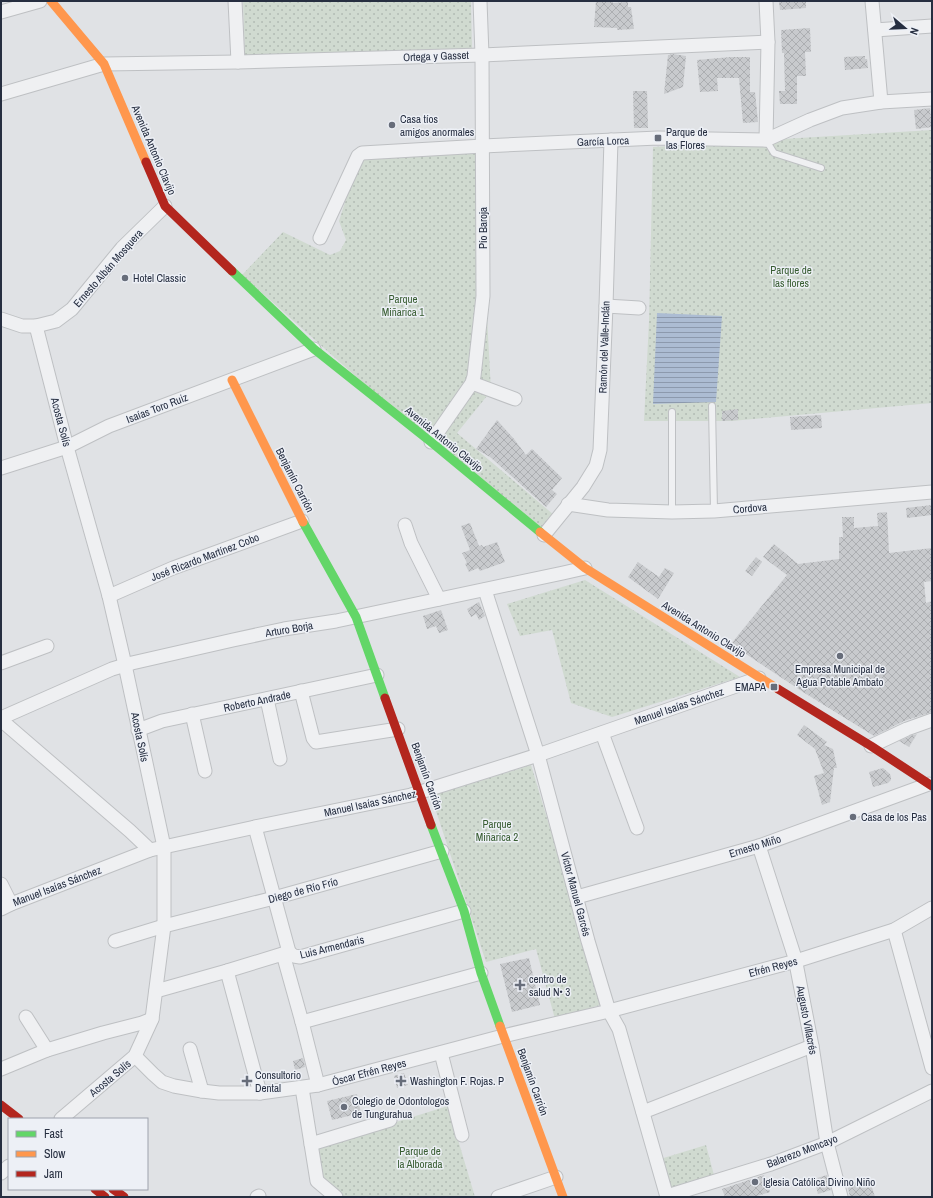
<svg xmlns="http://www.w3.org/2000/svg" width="933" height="1198" font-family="'Archivo Narrow',sans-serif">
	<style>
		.park { fill: url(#park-dots) }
		.water { fill: url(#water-rules) }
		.building { fill: url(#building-cross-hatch) }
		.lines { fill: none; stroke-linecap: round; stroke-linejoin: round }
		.lane-casing { stroke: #bec0c3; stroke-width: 8 }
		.street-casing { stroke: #bec0c3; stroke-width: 15 }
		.lane { stroke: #eff0f2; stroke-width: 6 }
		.street { stroke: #eff0f2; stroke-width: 13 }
		.fast { stroke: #63d668; stroke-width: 9 }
		.slow { stroke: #ff974d; stroke-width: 9 }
		.jam { stroke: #b3261e; stroke-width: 9 }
		.poi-dot { fill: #676d7a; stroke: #edf0f6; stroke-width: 1.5 }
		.labels { text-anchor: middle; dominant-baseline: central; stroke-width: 3; stroke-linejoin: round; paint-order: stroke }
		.street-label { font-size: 11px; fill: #262e40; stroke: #edf0f6 }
		.poi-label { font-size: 11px; fill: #262e40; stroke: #edf0f6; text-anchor: start }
		.park-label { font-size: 11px; fill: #385d32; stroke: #edf0f6 }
	</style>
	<defs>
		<pattern id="park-dots" width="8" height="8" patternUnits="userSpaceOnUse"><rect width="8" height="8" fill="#d0dad0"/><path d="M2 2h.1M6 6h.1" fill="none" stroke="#b2bbb4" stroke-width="1.8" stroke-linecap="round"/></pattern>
		<pattern id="water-rules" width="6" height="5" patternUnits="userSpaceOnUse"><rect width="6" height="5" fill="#acbcd3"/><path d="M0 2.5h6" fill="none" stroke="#8c99ad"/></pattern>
		<pattern id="building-cross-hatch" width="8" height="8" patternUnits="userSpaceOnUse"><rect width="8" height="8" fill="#c8cacd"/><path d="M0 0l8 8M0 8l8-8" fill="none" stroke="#acaeb1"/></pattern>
	</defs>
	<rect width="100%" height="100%" fill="#e0e2e5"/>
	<g class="park">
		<polygon points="243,1 471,1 472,50 245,56"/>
		<polygon points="932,130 932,403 732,421 644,421 649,321 653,147"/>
		<polygon points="478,150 491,391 457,433 554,515 543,530 388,405 242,275 283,232 330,255 340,251 346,240 339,221 360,155"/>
		<polygon points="585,580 740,677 612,717 571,703 552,630 520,636 507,604"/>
		<polygon points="531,765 603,1004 555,1019 536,949 486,962 431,796"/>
		<polygon points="448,1106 475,1197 343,1197 321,1178 315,1147"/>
		<polygon points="706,1145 715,1179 667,1195 657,1160"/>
	</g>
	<polygon class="water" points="657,313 722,316 716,402 653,404"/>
	<g class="building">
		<polygon points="596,1 613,1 613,3 628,2 628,7 631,7 634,29 617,30 617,28 594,27"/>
		<polygon points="779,1 806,1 806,8 780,10"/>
		<polygon points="810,28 811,52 805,52 806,76 797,76 797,104 780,104 779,91 785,91 784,53 782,53 781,30"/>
		<polygon points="673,54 686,56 683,87 664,94 668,55"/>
		<polygon points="865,56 865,59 867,59 868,68 845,70 844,57"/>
		<polygon points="731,57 750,57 750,92 755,92 758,122 743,123 739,78 717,78 718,91 700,92 697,60"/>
		<polygon points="633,91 647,91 648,128 634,128"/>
		<polygon points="930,108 932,127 916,129 914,110"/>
		<polygon points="738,409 738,420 722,421 722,411"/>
		<polygon points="821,415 822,428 791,430 790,417"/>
		<polygon points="497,420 514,439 526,455 532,449 562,478 552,490 557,494 546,507 490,457 476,449"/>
		<polygon points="932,505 932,515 907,518 906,508"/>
		<polygon points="887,512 889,553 932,548 932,581 924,582 926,603 932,601 932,712 904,721 874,736 803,692 731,644 787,575 763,557 774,544 798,564 839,559 839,537 843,537 842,517 854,517 854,528 878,526 877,513"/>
		<polygon points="470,523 479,546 482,545 483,547 497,542 505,562 480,571 478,568 469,572 465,564 467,563 462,553 470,550 461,526"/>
		<polygon points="756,557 762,562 752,576 745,571"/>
		<polygon points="638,562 659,577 665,568 674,573 658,599 628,577"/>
		<polygon points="479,602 485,616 479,620 476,614 471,617 467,609"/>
		<polygon points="441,610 448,630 439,633 436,626 427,629 423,616"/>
		<polygon points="804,725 827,742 824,745 833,749 837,768 834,768 830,802 822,805 814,776 824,773 815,749 797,735"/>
		<polygon points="917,734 909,747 899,741 910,736"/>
		<polygon points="883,768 890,774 891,777 891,780 888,783 873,787 869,772"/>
		<polygon points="529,958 540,1005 512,1012 500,964"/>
		<polygon points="303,1058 305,1067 295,1070 293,1061"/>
		<polygon points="404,1073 408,1085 397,1088 394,1076"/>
		<polygon points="357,1094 361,1113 332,1120 327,1101"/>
		<polygon points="764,1175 770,1192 754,1197 725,1197 722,1189"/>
		<polygon points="827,1175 831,1190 818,1194 814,1179"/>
		<polygon points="869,1178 875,1197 850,1197 847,1184"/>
	</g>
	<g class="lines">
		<g class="lane-casing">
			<g id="lane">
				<polyline points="766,140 774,153 821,168"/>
				<polyline points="712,406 714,511"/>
				<polyline points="672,512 672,412"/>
			</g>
		</g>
		<g class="street-casing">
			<g id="street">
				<polyline points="235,1 238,62"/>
				<polyline points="766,1 768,42 766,140"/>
				<polyline points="872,1 881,102"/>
				<polyline points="1,12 40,1"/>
				<polyline points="875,30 932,26"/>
				<polyline points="1,94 104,64 238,62 482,55 768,42"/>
				<polyline points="320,238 358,156 362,153 483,146 658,138 766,140 810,120 842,108 881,102 932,99"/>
				<polyline points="606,306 639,308"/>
				<polyline points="1,319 22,326 36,326 56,321 72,309 122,248 165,206"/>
				<polyline points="36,326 67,447 109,596 125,665 164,847 164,926 152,1019 135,1056 61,1119"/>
				<polyline points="472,383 515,399"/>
				<polyline points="431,442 472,383 474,376 483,296 482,55 480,1"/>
				<polyline points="1,468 67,447 109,426 314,349"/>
				<polyline points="568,504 608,510 672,512 714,511 932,492"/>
				<polyline points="405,525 411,543 439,599"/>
				<polyline points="544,535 583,487 596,466 600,450 606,306 611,140"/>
				<polyline points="485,590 538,755 588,941 609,1011 619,1029 667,1197"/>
				<polyline points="109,596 173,568 302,521"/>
				<polyline points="1,663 47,646"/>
				<polyline points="301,691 313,738 316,742 398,729"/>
				<polyline points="267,699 280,759"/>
				<polyline points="192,714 205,771"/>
				<polyline points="1,718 112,669 132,663 233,640 284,629 336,621 563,573 585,568"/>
				<polyline points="1,720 130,831 150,850"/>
				<polyline points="138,730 162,721 377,675"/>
				<polyline points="602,733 637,828"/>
				<polyline points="871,746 907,729 932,720"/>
				<polyline points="255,827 289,952"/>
				<polyline points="759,846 795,958 812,1046 827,1143 841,1197"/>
				<polyline points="1,884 11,904"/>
				<polyline points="577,897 759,846 929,784"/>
				<polyline points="1,909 11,904 150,850 255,827 411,795 538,755 759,678"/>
				<polyline points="894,930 932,1068"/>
				<polyline points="115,941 164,926 274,898 442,851"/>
				<polyline points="283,954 302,1022 318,1085"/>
				<polyline points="227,971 260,1093"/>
				<polyline points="156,991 227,971 289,952 294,956 300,957 464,911"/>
				<polyline points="26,1017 47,1050"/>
				<polyline points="302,1022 481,973"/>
				<polyline points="190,1049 202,1091"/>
				<polyline points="441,1053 462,1135"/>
				<polyline points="135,1056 153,1074 162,1082 174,1086 202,1091 219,1093 260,1093 318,1085 503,1036 609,1011 796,961 894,930 932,908"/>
				<polyline points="1,1069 47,1050 103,1033 142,1023 152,1019"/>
				<polyline points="302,1088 317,1181 336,1197"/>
				<polyline points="643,1112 812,1046"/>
				<polyline points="311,1144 390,1120"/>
				<polyline points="1,1173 9,1166"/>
				<polyline points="667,1196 771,1164 827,1143 932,1091"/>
				<polyline points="257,1197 259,1196"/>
				<polyline points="498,1197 556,1177"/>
			</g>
		</g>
		<use href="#lane" class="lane"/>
		<use href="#street" class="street"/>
		<g class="fast">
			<polyline points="232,271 314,349 431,442 540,532"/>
			<polyline points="303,522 356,617 385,698"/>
			<polyline points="431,825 464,911 481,973 500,1026"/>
		</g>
		<g class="slow">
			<polyline points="51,1 104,64 146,162"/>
			<polyline points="232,380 303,522"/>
			<polyline points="540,532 585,568 778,689"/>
			<polyline points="500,1026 563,1197"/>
		</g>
		<g class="jam">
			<polyline points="146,162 165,206 232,271"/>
			<polyline points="778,689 871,746 932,786"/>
			<polyline points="385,698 431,825"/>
			<polyline points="1,1105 19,1119"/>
			<polyline points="95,1189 105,1197"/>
			<polyline points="113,1189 124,1197"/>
		</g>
	</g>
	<g class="poi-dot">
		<circle cx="392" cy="125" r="4"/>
		<rect x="654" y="134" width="8" height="8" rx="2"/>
		<circle cx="125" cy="278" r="4"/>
		<circle cx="840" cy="656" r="4"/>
		<rect x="770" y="683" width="8" height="8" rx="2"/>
		<circle cx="853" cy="817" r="4"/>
		<path d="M518 979h4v4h4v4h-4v4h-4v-4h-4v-4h4z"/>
		<path d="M245 1075h4v4h4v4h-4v4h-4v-4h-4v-4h4z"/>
		<path d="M399 1075h4v4h4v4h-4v4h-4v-4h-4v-4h4z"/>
		<circle cx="344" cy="1107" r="4"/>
		<circle cx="755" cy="1182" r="4"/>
	</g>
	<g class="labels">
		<g class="street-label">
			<text transform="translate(436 56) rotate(-2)">Ortega y Gasset</text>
			<text transform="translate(603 141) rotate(-2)">García Lorca</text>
			<text transform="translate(154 150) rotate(67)">Avenida Antonio Clavijo</text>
			<text transform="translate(483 228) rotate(-90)">Pío Baroja</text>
			<text transform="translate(108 268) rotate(-49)">Ernesto Albán Mosquera</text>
			<text transform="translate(604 347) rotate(-88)">Ramón del Valle-Inclán</text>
			<text transform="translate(157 408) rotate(-21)">Isaías Toro Ruiz</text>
			<text transform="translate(61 422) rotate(75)">Acosta Solís</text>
			<text transform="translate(444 439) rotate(39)">Avenida Antonio Clavijo</text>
			<text transform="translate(295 480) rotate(63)">Benjamín Carrión</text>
			<text transform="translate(750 508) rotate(-5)">Cordova</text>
			<text transform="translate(205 557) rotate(-21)">José Ricardo Martínez Cobo</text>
			<text transform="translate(289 629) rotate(-10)">Arturo Borja</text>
			<text transform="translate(704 629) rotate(32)">Avenida Antonio Clavijo</text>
			<text transform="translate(257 701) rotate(-12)">Roberto Andrade</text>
			<text transform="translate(679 706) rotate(-19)">Manuel Isaías Sánchez</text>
			<text transform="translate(140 737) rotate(78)">Acosta Solís</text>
			<text transform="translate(427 776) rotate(70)">Benjamín Carrión</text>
			<text transform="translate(370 803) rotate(-12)">Manuel Isaías Sánchez</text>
			<text transform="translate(755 846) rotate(-17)">Ernesto Miño</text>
			<text transform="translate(57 886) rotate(-21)">Manuel Isaías Sánchez</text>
			<text transform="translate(303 890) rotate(-15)">Diego de Río Frío</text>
			<text transform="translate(576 894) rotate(75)">Víctor Manuel Garcés</text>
			<text transform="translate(332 947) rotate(-14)">Luis Armendaris</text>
			<text transform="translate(773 967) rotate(-15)">Efrén Reyes</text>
			<text transform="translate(807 1020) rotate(79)">Augusto Villacrés</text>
			<text transform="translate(369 1072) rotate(-15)">Óscar Efrén Reyes</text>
			<text transform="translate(110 1078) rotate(-40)">Acosta Solís</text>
			<text transform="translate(533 1082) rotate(70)">Benjamín Carrión</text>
			<text transform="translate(802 1151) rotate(-21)">Balarezo Moncayo</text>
		</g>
		<g class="poi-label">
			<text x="400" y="119">Casa tíos<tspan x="400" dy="13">amigos anormales</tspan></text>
			<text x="666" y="132">Parque de<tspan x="666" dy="13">las Flores</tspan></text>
			<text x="133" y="278">Hotel Classic</text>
			<text x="840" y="669" text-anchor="middle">Empresa Municipal de<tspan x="840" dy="13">Agua Potable Ambato</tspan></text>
			<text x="766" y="687" text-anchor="end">EMAPA</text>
			<text x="861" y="817">Casa de los Pas</text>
			<text x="529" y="979">centro de<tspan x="529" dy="13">salud N• 3</tspan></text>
			<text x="255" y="1075">Consultorio<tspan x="255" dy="13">Dental</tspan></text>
			<text x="410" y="1081">Washington F. Rojas. P</text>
			<text x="352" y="1101">Colegio de Odontologos<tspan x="352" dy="13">de Tungurahua</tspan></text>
			<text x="763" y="1182">Iglesia Católica Divino Niño</text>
		</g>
		<g class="park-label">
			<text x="791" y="270">Parque de<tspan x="791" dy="13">las flores</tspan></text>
			<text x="403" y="299">Parque<tspan x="403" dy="13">Miñarica 1</tspan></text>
			<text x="497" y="824">Parque<tspan x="497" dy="13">Miñarica 2</tspan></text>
			<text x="420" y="1151">Parque de<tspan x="420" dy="13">la Alborada</tspan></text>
		</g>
	</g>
	<rect width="933" height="1198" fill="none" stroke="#262e40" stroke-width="4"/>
	<rect x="8" y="1118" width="140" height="72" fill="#edf0f6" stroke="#9da2ad"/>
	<rect x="16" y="1131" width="20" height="6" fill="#63d668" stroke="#9da2ad"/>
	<text x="44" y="1138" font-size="12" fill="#262e40">Fast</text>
	<rect x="16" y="1151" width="20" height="6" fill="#ff974d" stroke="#9da2ad"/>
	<text x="44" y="1158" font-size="12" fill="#262e40">Slow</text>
	<rect x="16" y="1171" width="20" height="6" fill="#b3261e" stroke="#9da2ad"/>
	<text x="44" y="1178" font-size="12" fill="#262e40">Jam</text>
	<g transform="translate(905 28) rotate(109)" stroke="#edf0f6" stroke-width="3" paint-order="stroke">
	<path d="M0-3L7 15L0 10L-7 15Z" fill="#262e40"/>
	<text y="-6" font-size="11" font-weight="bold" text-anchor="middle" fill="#262e40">N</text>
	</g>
</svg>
